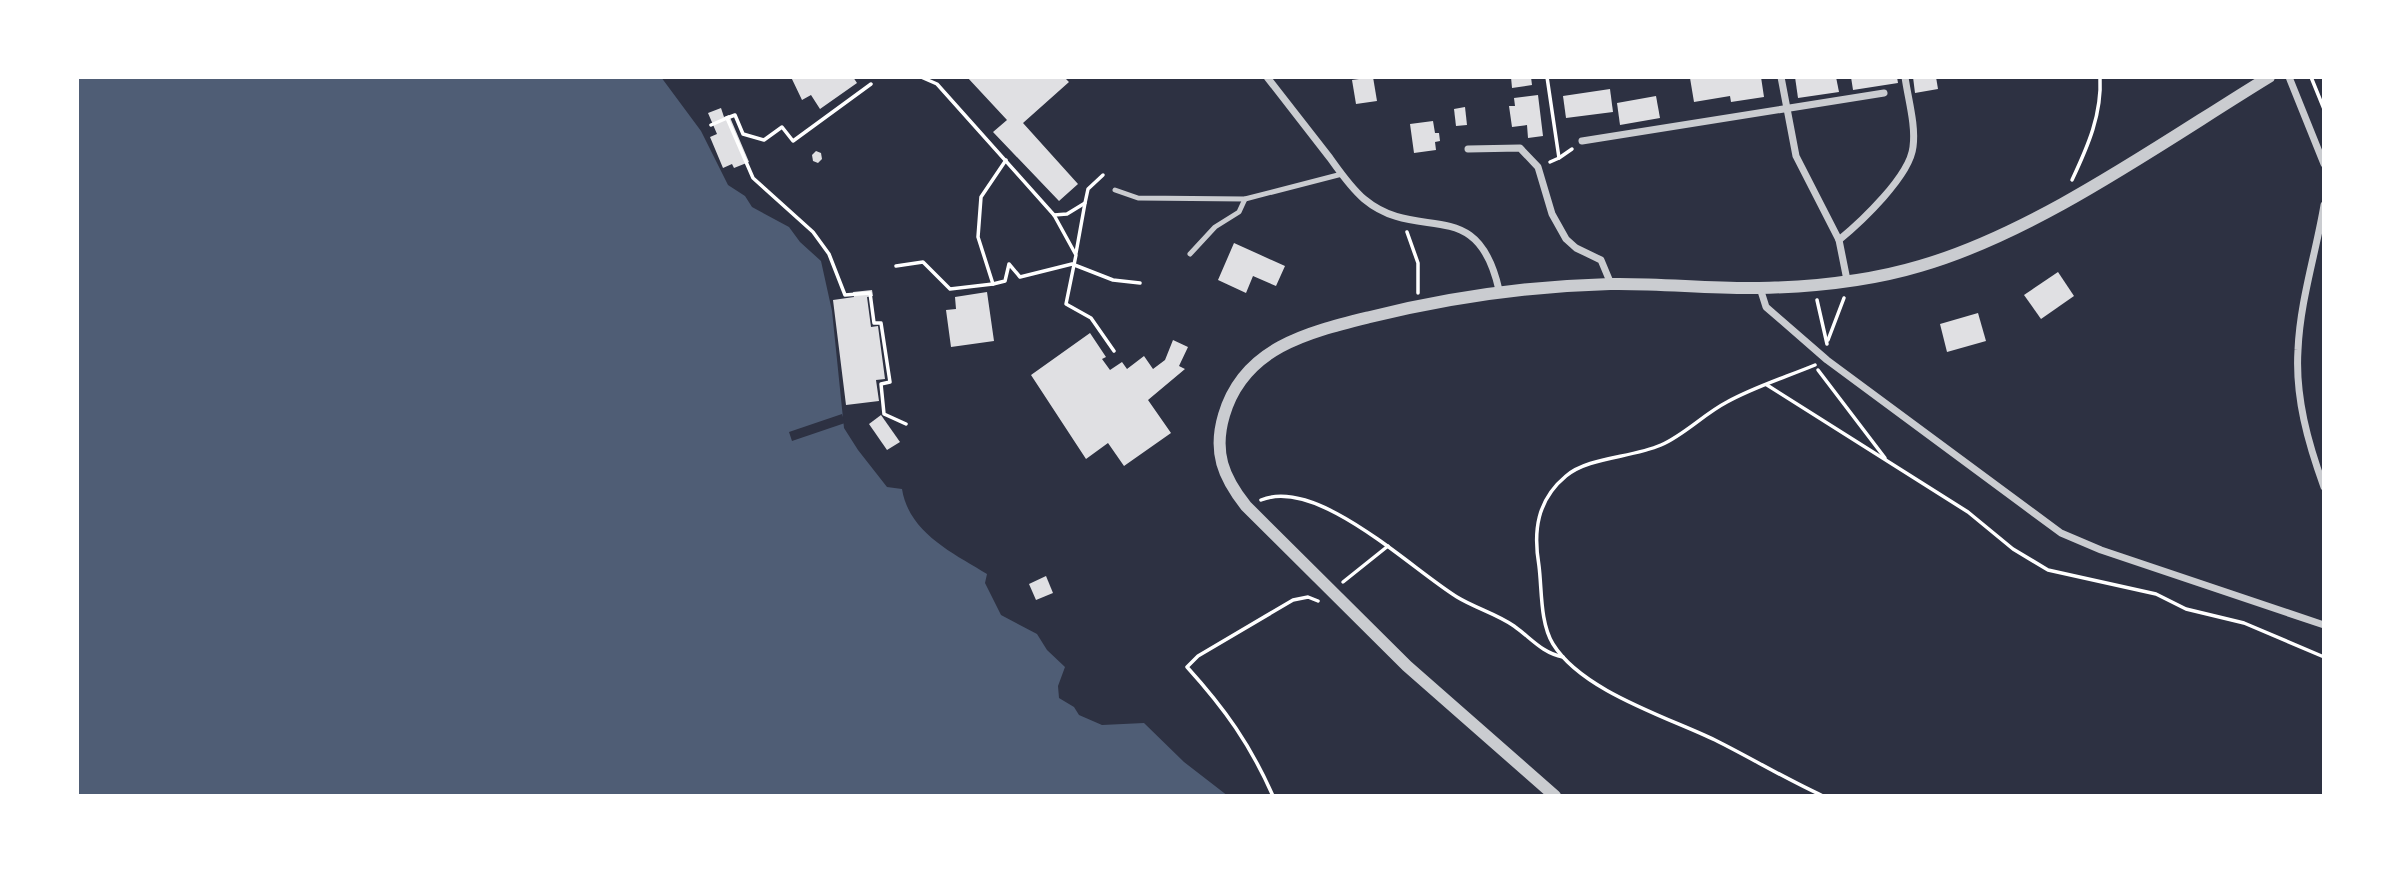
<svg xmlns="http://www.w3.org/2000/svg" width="2401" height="873" font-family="Commissioner,sans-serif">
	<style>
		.water { fill: #4f5d75 }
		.pier { fill: #2d3142 }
		.building { fill: #e0e0e3 }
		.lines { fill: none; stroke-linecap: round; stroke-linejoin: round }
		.path { stroke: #fff; stroke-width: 3.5 }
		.service { stroke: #caccd0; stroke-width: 5 }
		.minor { stroke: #caccd0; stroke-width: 7 }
		.tertiary { stroke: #caccd0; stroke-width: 12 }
	</style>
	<rect width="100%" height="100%" fill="#2d3142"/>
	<path class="water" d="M77,77H661L701,131L728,185L745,196L752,207L789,227L800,242L821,261L832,311L844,428L858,450L887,487L902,489C909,533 953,553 987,574L985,583L1001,615L1037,634L1047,650L1065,667L1058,686L1059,698L1074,707L1079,715L1102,725L1144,723L1184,762L1228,796H77Z"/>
	<polygon class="pier" points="842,414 845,423 792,441 789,432"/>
	<g class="building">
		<polygon points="791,77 853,77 857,83 820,109 811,95 802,100"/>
		<polygon points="967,77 1068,77 1066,79 1069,82 1023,123 1078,184 1059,201 993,132 1007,120"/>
		<polygon points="1373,77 1377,101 1356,104 1352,80"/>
		<polygon points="1511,77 1531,77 1532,85 1512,88"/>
		<polygon points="1761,77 1764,97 1731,102 1730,96 1694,102 1690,78"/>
		<polygon points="1795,77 1836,77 1839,92 1798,98"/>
		<polygon points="1851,77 1897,77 1898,83 1853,90"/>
		<polygon points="1913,77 1936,77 1938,89 1915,93"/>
		<polygon points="1610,89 1613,112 1566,118 1563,96"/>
		<polygon points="1538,95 1543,136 1528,138 1527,125 1512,127 1509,106 1515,106 1514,98"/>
		<polygon points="1656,96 1660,118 1620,125 1617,103"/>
		<polygon points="1465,107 1467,125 1456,126 1454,109"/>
		<polygon points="721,108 724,117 729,115 749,162 734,168 732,164 723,168 710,137 717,134 708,113"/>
		<polygon points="1433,121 1435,133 1439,133 1440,141 1435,142 1436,150 1414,153 1410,124"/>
		<polygon points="816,151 821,153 822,159 818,163 813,161 812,155"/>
		<polygon points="1234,243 1285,266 1276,286 1253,276 1246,293 1218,280"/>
		<polygon points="2058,272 2074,296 2041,319 2024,295"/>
		<polygon points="872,290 873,296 867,297 871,327 878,326 885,379 876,380 879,401 846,405 833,300 854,297 853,292"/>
		<polygon points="987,292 994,341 951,347 946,310 956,309 955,297"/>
		<polygon points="1978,313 1986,341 1947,352 1940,324"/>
		<polygon points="1090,333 1106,357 1102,359 1110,370 1122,362 1127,369 1144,356 1153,369 1165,360 1173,340 1188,347 1179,366 1185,369 1148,400 1171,433 1124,466 1108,443 1086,459 1031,375"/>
		<polygon points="881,415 900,442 887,450 869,424"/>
		<polygon points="1046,576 1053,593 1036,600 1029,584"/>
	</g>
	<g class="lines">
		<g class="path">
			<polyline points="921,77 937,84 1054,215 1076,255 1066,304 1091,318 1114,351"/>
			<polyline points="1547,77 1559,158 1550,162"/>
			<polyline points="2311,77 2324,109"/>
			<polyline points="727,118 735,115 743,134 764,140 782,127 793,141 871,84"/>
			<polyline points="711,125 727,118 753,178 813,232 829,254 845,295 870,293 874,323 881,323 890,382 881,384 884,414 906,424"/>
			<polyline points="1559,158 1572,149"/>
			<path d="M2072,180C2088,146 2102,114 2100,77"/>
			<polyline points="1054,215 1067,214 1085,203 1088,189 1103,175"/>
			<polyline points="1407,232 1418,263 1418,293"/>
			<polyline points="1076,253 1085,203"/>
			<polyline points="896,266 923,262 950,289 993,284 978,237 981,197 1006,160"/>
			<polyline points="993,284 1005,281 1009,264 1020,277 1072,264 1113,280 1140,283"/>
			<polyline points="1817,300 1827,344"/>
			<polyline points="1828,340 1844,298"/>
			<path d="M1815,365C1786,377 1754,387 1727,402C1704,414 1684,435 1661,445C1631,458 1588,457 1566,476C1537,500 1533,531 1539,566C1542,590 1540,623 1553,644C1582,691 1667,717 1715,740C1751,758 1786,779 1823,796"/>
			<polyline points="1818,370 1885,458"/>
			<polyline points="1767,385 1968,512 2013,549 2048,570 2156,594 2186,609 2244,623 2324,657"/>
			<path d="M1261,500C1318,477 1410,568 1457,597C1475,608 1497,614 1514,626C1531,638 1542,653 1563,657"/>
			<polyline points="1343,582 1388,546"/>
			<path d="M1273,796C1250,744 1225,709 1187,667L1198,656L1293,600L1308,597L1318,601"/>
		</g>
		<g class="service">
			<polyline points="1115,190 1138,198 1245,199 1342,174"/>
			<polyline points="1190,254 1215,227 1239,212 1245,199"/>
		</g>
		<g class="minor">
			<path d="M1267,77C1288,104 1309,131 1330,158C1340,172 1351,188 1364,199C1419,245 1477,192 1499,290"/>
			<polyline points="1781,77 1796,156 1839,240 1847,280"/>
			<polyline points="2289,77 2324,164"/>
			<polyline points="1582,141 1884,93"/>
			<polyline points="1468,149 1520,148 1538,167 1552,214 1566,239 1576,248 1601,260 1611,284"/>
			<path d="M2324,205C2316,253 2300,301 2298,350C2295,397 2308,443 2324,487"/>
			<path d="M1839,240C1861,222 1910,176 1913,147C1916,125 1908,99 1905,77"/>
			<polyline points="1760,288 1766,307 1827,360 2061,533 2101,550 2324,625"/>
		</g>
		<path class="tertiary" d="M1555,796L1407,666L1246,506C1223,477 1213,452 1224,415C1244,347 1309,332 1370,317C1450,297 1528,286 1610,284C1660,283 1710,289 1759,288C1812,287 1870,281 1920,266C2038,232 2164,141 2269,77"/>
	</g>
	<rect width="2401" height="873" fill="none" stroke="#ffffff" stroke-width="158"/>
</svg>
